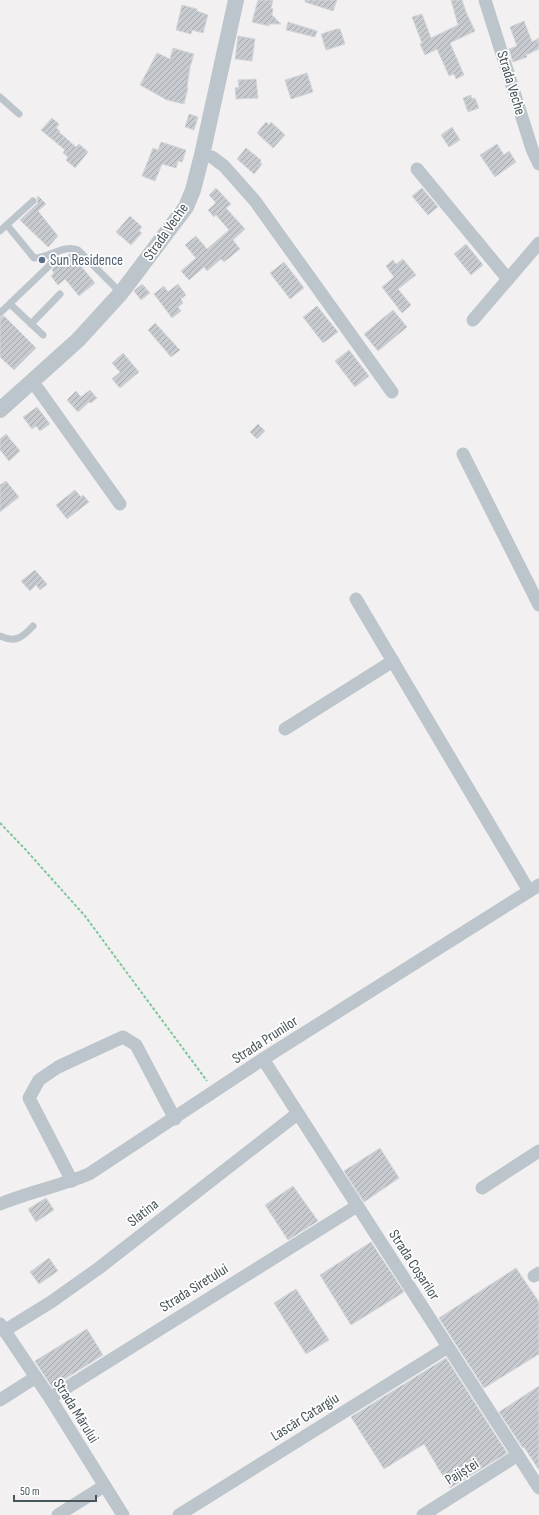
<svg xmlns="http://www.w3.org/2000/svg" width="539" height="1515" font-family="'Sofia Sans Condensed',sans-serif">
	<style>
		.building { fill: url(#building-hatch); stroke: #d4d6da }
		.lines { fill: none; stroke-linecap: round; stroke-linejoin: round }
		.path { stroke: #7cc79b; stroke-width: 2; stroke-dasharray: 3 2; stroke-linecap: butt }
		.service { stroke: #bcc5cb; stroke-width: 7 }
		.minor { stroke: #bcc5cb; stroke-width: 13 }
		.tertiary { stroke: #bcc5cb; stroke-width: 16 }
		.service-dot { fill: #5c6f8a; stroke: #fff; stroke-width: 1.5 }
		.labels { text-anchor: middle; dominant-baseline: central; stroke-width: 3.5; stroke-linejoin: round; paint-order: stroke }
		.street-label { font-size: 15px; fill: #49555b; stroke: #fff }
		.service-label { font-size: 15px; fill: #4e5e75; stroke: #fff; text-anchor: start }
	</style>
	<defs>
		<pattern id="building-hatch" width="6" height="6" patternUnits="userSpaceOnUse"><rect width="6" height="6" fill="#c7cbcf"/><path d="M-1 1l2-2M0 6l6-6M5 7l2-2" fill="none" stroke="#a4a8ab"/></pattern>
	</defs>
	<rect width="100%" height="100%" fill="#f2f0f0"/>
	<g class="building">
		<polygon points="258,0 273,0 271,8 273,9 272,15 281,24 269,24 269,26 252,22"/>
		<polygon points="305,0 337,0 333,11 305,2"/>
		<polygon points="451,0 462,0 466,12 475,31 450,43 464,75 456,79 454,74 449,76 437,49 425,55 420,44 422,43 412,17 422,14 431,38 458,25"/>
		<polygon points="182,5 197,9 197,11 208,15 203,33 192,30 191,34 176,30"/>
		<polygon points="524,21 532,42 539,38 539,49 526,55 527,57 513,62 509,49 517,46 510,27"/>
		<polygon points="288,22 317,31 315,37 286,30"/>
		<polygon points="337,29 340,29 345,44 326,50 321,34"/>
		<polygon points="238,36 255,39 252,61 235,59"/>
		<polygon points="173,48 194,54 190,67 187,88 188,88 184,104 167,100 140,85 157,53 170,59"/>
		<polygon points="307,73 313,92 291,99 285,80"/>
		<polygon points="256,79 258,98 236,99 235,88 239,87 238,80"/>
		<polygon points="471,95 472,99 475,98 479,108 468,112 463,98"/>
		<polygon points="189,114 198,117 194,130 185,127"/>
		<polygon points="52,118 59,124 56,128 60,131 59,132 76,147 79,144 88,152 75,168 66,160 68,157 63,153 65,150 41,130"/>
		<polygon points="266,122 269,125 271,122 285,135 273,148 257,133"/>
		<polygon points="452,127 460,140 449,147 441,135"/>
		<polygon points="161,142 186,150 182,162 178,161 176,168 162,164 155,181 142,176 153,148 158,150"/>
		<polygon points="497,144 504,155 509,151 516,162 495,177 480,155"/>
		<polygon points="246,148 261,160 260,162 262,164 254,174 237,159"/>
		<polygon points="216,188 231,204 226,208 245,229 233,240 240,249 224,262 221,259 207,271 204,267 189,280 181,271 196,258 185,245 196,236 207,249 229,230 216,215 214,217 208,210 216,203 209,195"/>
		<polygon points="422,188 438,207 428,215 412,196"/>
		<polygon points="38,196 46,204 38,211 58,236 48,247 20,220 37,204 38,200 37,198"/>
		<polygon points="130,216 142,227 139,231 142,233 131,245 116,232"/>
		<polygon points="466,244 483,265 471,275 454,254"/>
		<polygon points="70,254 71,254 95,283 79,296 65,279 58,285 51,276 54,273 52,270 55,265"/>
		<polygon points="403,259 416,275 398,289 411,305 402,313 382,287 394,277 386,266 393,260 396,264"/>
		<polygon points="284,262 304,288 290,299 270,273"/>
		<polygon points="142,284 150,293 141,300 134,291"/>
		<polygon points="178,284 186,295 181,299 183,303 178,307 181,311 172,318 154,294 164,286 168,292"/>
		<polygon points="317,306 338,332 323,343 303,317"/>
		<polygon points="393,310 407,327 378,351 364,334"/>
		<polygon points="4,316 36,348 14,370 0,357 0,318"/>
		<polygon points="155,323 180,350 171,357 148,330"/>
		<polygon points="349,350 369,376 355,387 335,361"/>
		<polygon points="123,353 139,372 120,388 112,379 120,372 112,363"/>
		<polygon points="90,390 97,398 91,403 89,402 78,412 67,400 76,391 81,397"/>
		<polygon points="37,407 50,424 40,431 36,426 32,429 23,417"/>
		<polygon points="258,424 265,431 257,439 250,432"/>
		<polygon points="6,434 20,451 9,461 0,450 0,439"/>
		<polygon points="6,481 19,497 0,512 0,485"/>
		<polygon points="75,490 81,497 83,495 89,502 67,519 56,505"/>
		<polygon points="35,570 47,584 40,590 36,585 30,591 21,581"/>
		<polygon points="380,1148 399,1178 364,1202 344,1171"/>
		<polygon points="293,1186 318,1221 288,1240 265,1205"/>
		<polygon points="46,1198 54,1210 36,1222 28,1209"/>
		<polygon points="371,1242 404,1292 351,1325 320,1275"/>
		<polygon points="49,1258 58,1271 39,1284 30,1272"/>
		<polygon points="516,1268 539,1302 539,1354 484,1388 439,1318"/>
		<polygon points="296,1289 329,1340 306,1354 274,1303"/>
		<polygon points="87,1329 103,1355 52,1387 35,1361"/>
		<polygon points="446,1358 507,1453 450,1488 424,1444 384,1469 351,1417"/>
		<polygon points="539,1386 539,1470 524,1447 523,1448 499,1412"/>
	</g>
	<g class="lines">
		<polyline class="path" points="0,823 25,849 85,916 207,1081"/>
		<g class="service">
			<polyline points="0,97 19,114"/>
			<path d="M7,225L34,258C50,258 63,244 78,250L121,293"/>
			<polyline points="0,231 33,201"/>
			<polyline points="10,304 43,335"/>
			<polyline points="0,313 49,266 57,252"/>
			<polyline points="31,324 60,294"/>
			<path d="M0,636C15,643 22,638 33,626"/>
		</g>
		<g class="minor">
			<polyline points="485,0 532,149 539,164"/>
			<polyline points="202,155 212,157 224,166 255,201 392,392"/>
			<polyline points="417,169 508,279"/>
			<polyline points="473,320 539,243"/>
			<polyline points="31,382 38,389 120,504"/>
			<polyline points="463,454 539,605"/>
			<polyline points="356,599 529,891"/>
			<polyline points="285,729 393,661"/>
			<polyline points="263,1059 539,1488"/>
			<polyline points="72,1181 29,1098 39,1080 58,1067 123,1037 136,1045 175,1119"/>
			<polyline points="482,1188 539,1151"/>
			<path d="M0,1204C29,1192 60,1186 89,1174L263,1059L539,885"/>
			<polyline points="534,1276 539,1273"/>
			<polyline points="0,1324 50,1398 123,1515"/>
			<polyline points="4,1331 51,1302 99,1268 297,1114"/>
			<polyline points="50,1398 357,1206"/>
			<polyline points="0,1400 36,1377"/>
			<polyline points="58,1515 104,1486"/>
			<polyline points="179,1515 448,1347"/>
			<polyline points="423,1515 518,1455"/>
		</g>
		<polyline class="tertiary" points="0,410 78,340 121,293 186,207 193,190 202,155 236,0"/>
	</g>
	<circle class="service-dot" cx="42" cy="260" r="4"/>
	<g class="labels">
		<g class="street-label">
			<text transform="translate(511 83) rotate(73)">Strada Veche</text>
			<text transform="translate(166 232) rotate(-55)">Strada Veche</text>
			<text transform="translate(265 1040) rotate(-33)">Strada Prunilor</text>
			<text transform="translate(143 1213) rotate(-38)">Slatina</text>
			<text transform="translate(414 1265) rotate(57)">Strada Coșarilor</text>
			<text transform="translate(194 1288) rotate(-32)">Strada Siretului</text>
			<text transform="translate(76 1411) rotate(58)">Strada Mărului</text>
			<text transform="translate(305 1417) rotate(-32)">Lascăr Catargiu</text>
			<text transform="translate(462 1472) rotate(-32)">Pajiștei</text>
		</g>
		<g class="service-label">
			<text x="50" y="260">Sun Residence</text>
		</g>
	</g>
	<path d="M14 1495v6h82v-6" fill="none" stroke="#49555b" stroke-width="2"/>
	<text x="20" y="1495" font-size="12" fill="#49555b" stroke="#ffffff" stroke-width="3" paint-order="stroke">50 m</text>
</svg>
